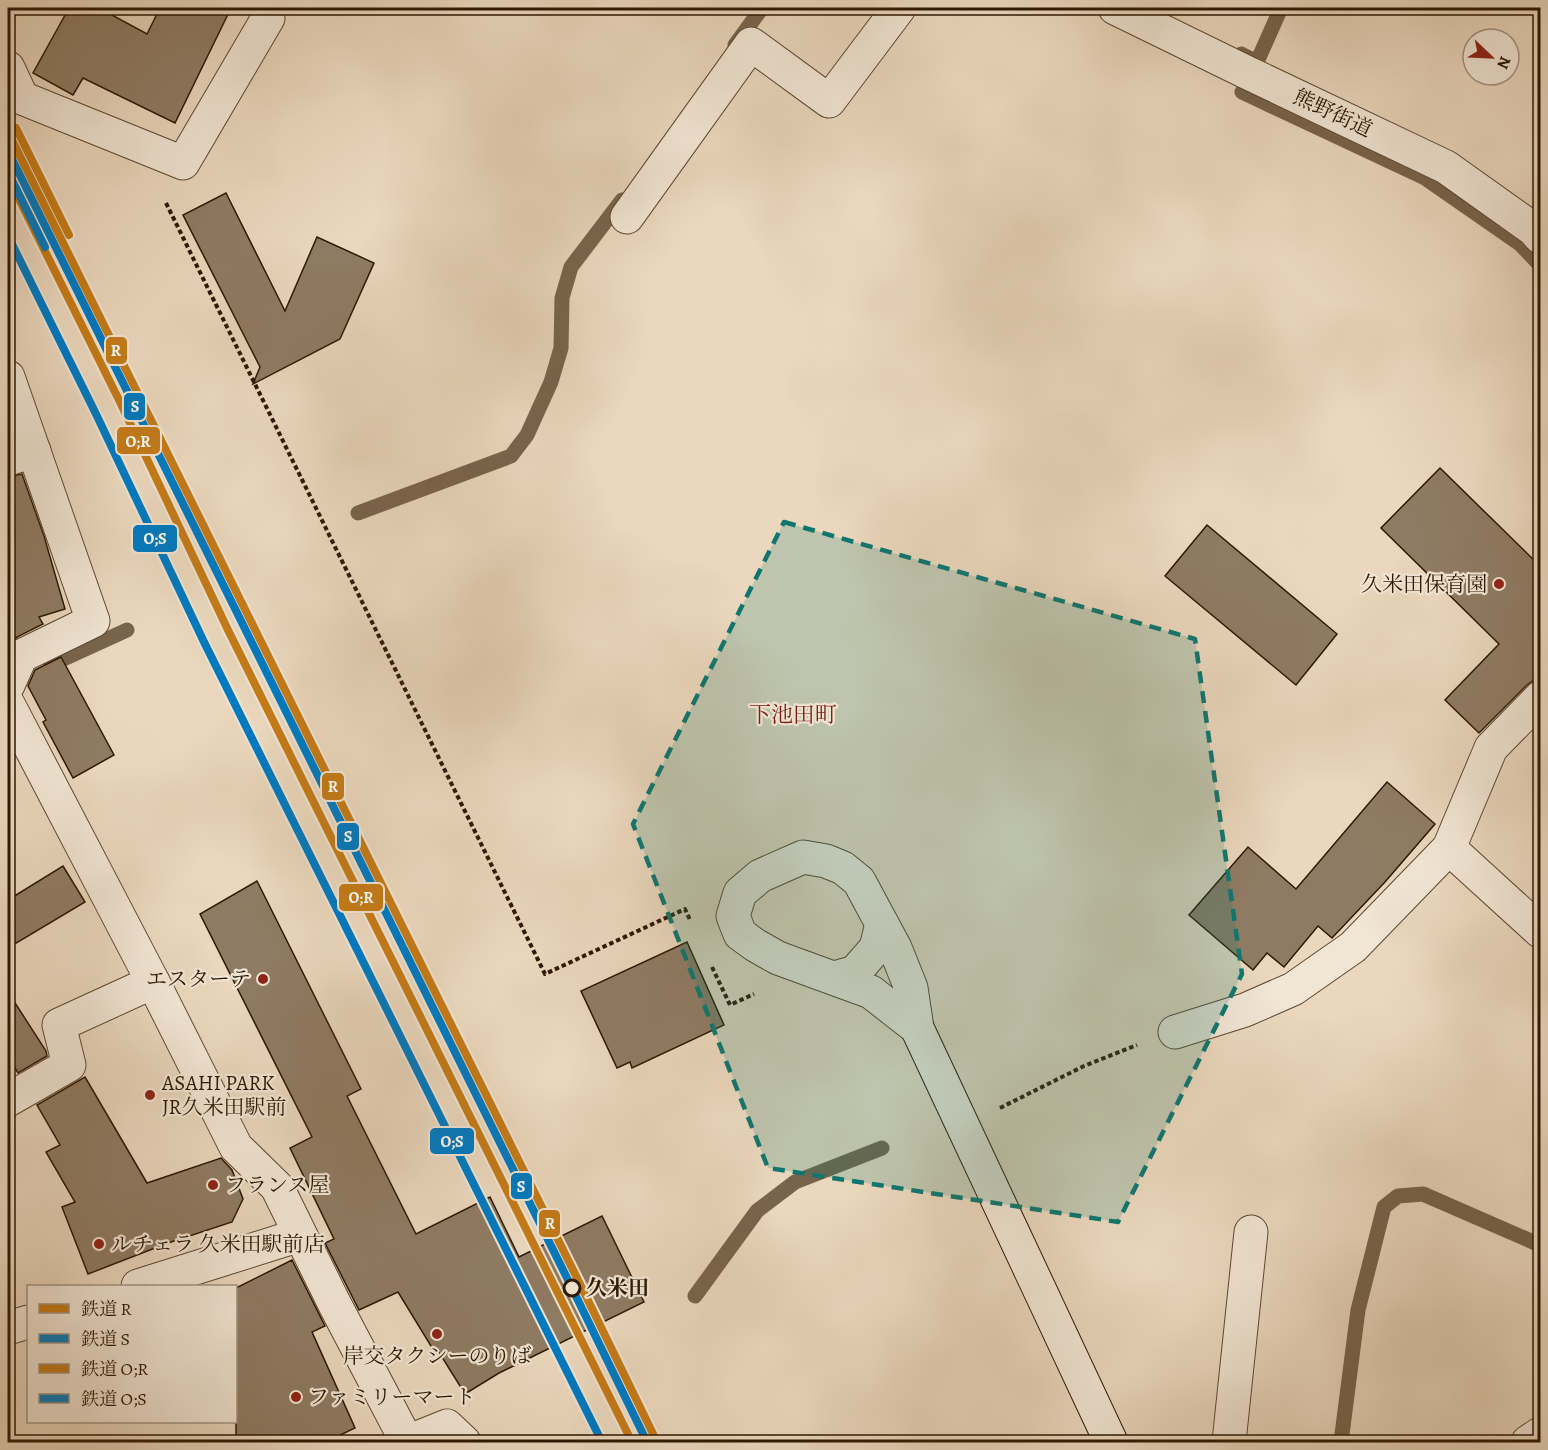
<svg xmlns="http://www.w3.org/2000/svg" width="1548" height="1450" font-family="Alegreya,'Noto Serif JP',serif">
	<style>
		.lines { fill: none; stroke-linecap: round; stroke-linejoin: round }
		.stream { stroke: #78644c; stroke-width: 15 }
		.building { fill: #8f7b63; stroke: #2d1802; stroke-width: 1.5 }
		.street-casing { stroke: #5c4831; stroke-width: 35 }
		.secondary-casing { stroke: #2d1802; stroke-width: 35 }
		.path { stroke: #2d1802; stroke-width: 4; stroke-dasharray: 4.5 3; stroke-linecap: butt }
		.street { stroke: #f1e5d4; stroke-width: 33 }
		.secondary { stroke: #f1e5d4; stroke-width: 33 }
		.rail-1-casing { stroke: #f1e5d4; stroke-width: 12 }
		.rail-2-casing { stroke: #f1e5d4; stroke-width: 12 }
		.rail-3-casing { stroke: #f1e5d4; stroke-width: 12 }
		.rail-4-casing { stroke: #f1e5d4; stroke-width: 12 }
		.rail-1 { stroke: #c47b18; stroke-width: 8 }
		.rail-2 { stroke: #007ac2; stroke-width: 8 }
		.rail-3 { stroke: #c47b18; stroke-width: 8 }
		.rail-4 { stroke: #007ac2; stroke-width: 8 }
		.marked { fill: #0f766e; fill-opacity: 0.2; stroke: #0f766e; stroke-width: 4.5; stroke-dasharray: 12 8; stroke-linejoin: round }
		.poi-dot { fill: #8f2418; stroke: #f1e5d4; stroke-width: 2 }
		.stop-dot { fill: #f1e5d4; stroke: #2d1802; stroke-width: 3 }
		.labels { text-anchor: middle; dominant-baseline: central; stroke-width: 4.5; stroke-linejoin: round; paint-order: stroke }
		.street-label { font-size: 21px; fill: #2d1802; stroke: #f1e5d4 }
		.poi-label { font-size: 21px; fill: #2d1802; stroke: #f1e5d4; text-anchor: start }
		.stop-label { font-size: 21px; font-weight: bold; fill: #2d1802; stroke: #f1e5d4; text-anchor: start }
		.neighbourhood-label { font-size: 22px; fill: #7a1f14; stroke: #f1e5d4 }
		.line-badge { stroke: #f1e5d4; stroke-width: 2 }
		.badge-label { font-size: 16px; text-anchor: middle; font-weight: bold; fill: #fff }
	</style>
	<rect width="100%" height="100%" fill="#ead7bd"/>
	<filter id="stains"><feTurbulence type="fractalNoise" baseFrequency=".00333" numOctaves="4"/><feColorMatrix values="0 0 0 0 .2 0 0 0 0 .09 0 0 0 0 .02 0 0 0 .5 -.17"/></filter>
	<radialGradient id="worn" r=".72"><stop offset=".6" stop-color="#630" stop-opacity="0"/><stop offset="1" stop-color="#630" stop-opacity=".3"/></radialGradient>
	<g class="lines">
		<g class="stream">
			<polyline points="735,45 762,8"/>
			<polyline points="1241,54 1257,62 1281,8"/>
			<polyline points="1242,92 1425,178 1520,244 1540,265"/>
			<polyline points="358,513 511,456 527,435 551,382 561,348 562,298 571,267 622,200"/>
			<polyline points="8,642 57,662 127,630"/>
			<polyline points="695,1296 757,1211 795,1182 882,1148"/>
			<polyline points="1341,1442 1358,1310 1384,1207 1398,1196 1423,1194 1540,1245"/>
		</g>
	</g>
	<g class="building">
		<polygon points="69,8 99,8 147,34 160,8 231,8 175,123 83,78 73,95 33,73"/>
		<polygon points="226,193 285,311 317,237 374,263 340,339 253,384 260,367 183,215"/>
		<polygon points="1440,468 1540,566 1540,680 1534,680 1527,685 1479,733 1445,700 1499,644 1381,528"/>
		<polygon points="22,474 44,536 65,609 39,617 43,624 13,639 8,644 8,477"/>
		<polygon points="1207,525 1337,634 1296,685 1165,576"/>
		<polygon points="61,657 114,755 73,778 43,722 46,720 28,686 35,670"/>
		<polygon points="1387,782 1435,824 1385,882 1332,938 1318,926 1284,967 1267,953 1253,970 1189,915 1248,847 1296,889"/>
		<polygon points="63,866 85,902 8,948 8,900"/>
		<polygon points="257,881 361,1089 347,1096 416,1234 490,1197 519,1257 602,1216 644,1302 499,1373 465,1394 437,1349 434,1351 398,1292 359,1310 325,1243 334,1239 290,1148 312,1137 200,914"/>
		<polygon points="687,942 724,1025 632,1068 630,1062 617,1068 581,991"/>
		<polygon points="8,992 46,1051 47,1056 18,1073 8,1056"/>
		<polygon points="85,1077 147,1183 221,1158 232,1170 243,1199 232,1222 168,1243 88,1274 62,1207 75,1202 46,1152 60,1145 37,1105"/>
		<polygon points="292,1260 325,1326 312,1332 355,1428 324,1443 236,1443 236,1288"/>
	</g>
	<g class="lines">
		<g class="street-casing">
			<g id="street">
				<polyline points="1115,8 1246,72 1446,167 1533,229 1540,237"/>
				<polyline points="8,68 22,98 183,163 268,18"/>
				<polyline points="627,217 751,44 829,101 899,8"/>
				<polyline points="8,377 93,621 21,656 8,685"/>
				<polyline points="8,459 34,451"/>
				<polyline points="8,704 153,982 236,1147 277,1187 334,1303 407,1442 447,1426 464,1442"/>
				<polyline points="1449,848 1540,931"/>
				<polygon points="803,857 826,861 843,868 859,881 895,948 911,988 917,1028 871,992 778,958 755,945 740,934 733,916 740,893 760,876"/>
				<polyline points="834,978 855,972 876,948 882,924"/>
				<polyline points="1175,1032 1245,1010 1293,989 1353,947 1449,848 1491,748 1540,698"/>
				<polyline points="8,1100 69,1065 59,1025 153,982"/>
				<polyline points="138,1286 300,1235"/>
				<polyline points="8,1328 28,1322"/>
				<polyline points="1229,1442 1251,1232"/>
				<polyline points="1528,1442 1540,1434"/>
			</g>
		</g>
		<g class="secondary-casing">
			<polyline id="secondary" points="917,1028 1111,1442"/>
		</g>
		<g class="path">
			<polyline points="166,203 545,974 685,909 690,920"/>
			<polyline points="712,967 730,1005 754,994"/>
			<polyline points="1000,1108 1084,1066 1137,1045"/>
		</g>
		<use href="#street" class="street"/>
		<use href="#secondary" class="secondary"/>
		<g class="rail-1-casing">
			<polyline id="rail-1" points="8,132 581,1286 657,1442"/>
		</g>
		<g class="rail-2-casing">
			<polyline id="rail-2" points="8,151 573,1290 647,1442"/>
		</g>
		<g class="rail-3-casing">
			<g id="rail-3">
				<polyline points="16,128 69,235"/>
				<polyline points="16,193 120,402 228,630 630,1438"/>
			</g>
		</g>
		<g class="rail-4-casing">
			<g id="rail-4">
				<polyline points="8,172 45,247"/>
				<polyline points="8,236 96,414 204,642 602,1442"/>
			</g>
		</g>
		<use href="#rail-1" class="rail-1"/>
		<use href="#rail-2" class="rail-2"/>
		<use href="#rail-3" class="rail-3"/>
		<use href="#rail-4" class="rail-4"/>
	</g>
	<path class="marked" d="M784,522L1195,639L1242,974L1118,1222L768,1168L633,824Z"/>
	<g class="poi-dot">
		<circle cx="1499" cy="584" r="6"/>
		<circle cx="263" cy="979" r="6"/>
		<circle cx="150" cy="1095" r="6"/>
		<circle cx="213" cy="1185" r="6"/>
		<circle cx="99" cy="1244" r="6"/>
		<circle cx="437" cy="1334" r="6"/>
		<circle cx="296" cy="1397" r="6"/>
	</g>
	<circle class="stop-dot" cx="572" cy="1288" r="8"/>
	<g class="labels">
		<g class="street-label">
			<text transform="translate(1333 113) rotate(25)">熊野街道</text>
		</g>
		<g class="poi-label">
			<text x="1487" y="584" text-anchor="end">久米田保育園</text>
			<text x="251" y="979" text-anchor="end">エスターテ</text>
			<text x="162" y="1083">ASAHI PARK<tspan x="162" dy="24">JR久米田駅前</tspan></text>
			<text x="225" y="1185">フランス屋</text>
			<text x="111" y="1244">ルチェラ 久米田駅前店</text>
			<text x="437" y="1356" text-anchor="middle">岸交タクシーのりば</text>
			<text x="308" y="1397">ファミリーマート</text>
		</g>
		<g class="stop-label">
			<text x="586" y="1288">久米田</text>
		</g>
		<g class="neighbourhood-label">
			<text x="793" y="715">下池田町</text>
		</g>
	</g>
	<g class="line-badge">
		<rect x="105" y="336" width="23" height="29" rx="6" fill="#c47b18"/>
		<rect x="123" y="392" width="23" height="29" rx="6" fill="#007ac2"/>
		<rect x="116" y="426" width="45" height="29" rx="6" fill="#c47b18"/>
		<rect x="132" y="524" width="46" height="29" rx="6" fill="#007ac2"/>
		<rect x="321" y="772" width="24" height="29" rx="6" fill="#c47b18"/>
		<rect x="336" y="822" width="24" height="29" rx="6" fill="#007ac2"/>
		<rect x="338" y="883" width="46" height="29" rx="6" fill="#c47b18"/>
		<rect x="429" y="1127" width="46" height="28" rx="6" fill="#007ac2"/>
		<rect x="510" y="1172" width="23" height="28" rx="6" fill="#007ac2"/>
		<rect x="538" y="1209" width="23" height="29" rx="6" fill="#c47b18"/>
	</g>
	<g class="badge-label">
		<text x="116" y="356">R</text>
		<text x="135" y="412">S</text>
		<text x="138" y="447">O;R</text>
		<text x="155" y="544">O;S</text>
		<text x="333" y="792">R</text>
		<text x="348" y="842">S</text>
		<text x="361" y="903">O;R</text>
		<text x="452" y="1147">O;S</text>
		<text x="521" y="1192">S</text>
		<text x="550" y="1229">R</text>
	</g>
	<rect width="1548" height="1450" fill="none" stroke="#ead7bd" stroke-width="30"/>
	<rect x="9" y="9" width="1530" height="1432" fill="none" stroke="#2d1802" stroke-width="3"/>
	<rect x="15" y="15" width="1518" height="1420" fill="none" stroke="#2d1802" stroke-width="1.5"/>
	<rect x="27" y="1285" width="210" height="138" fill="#f1e5d4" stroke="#a39380" stroke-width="1.5"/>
	<rect x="39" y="1304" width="30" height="9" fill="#c47b18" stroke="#a39380" stroke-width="1.5"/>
	<text x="81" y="1315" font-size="18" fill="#2d1802">鉄道 R</text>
	<rect x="39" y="1334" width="30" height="9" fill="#007ac2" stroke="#a39380" stroke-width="1.5"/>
	<text x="81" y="1345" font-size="18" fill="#2d1802">鉄道 S</text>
	<rect x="39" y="1364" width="30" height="9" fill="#c47b18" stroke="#a39380" stroke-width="1.5"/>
	<text x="81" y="1375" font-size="18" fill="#2d1802">鉄道 O;R</text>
	<rect x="39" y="1394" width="30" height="9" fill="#007ac2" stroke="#a39380" stroke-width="1.5"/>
	<text x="81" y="1405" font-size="18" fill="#2d1802">鉄道 O;S</text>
	<g transform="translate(1491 57) rotate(113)"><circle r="28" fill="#f1e5d4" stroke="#a39380" stroke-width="1.5"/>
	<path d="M0-4.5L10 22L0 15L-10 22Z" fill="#8f2418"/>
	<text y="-9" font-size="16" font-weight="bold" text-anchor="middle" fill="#2d1802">N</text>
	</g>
	<rect width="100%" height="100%" filter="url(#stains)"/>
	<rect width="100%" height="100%" fill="url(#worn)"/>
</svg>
